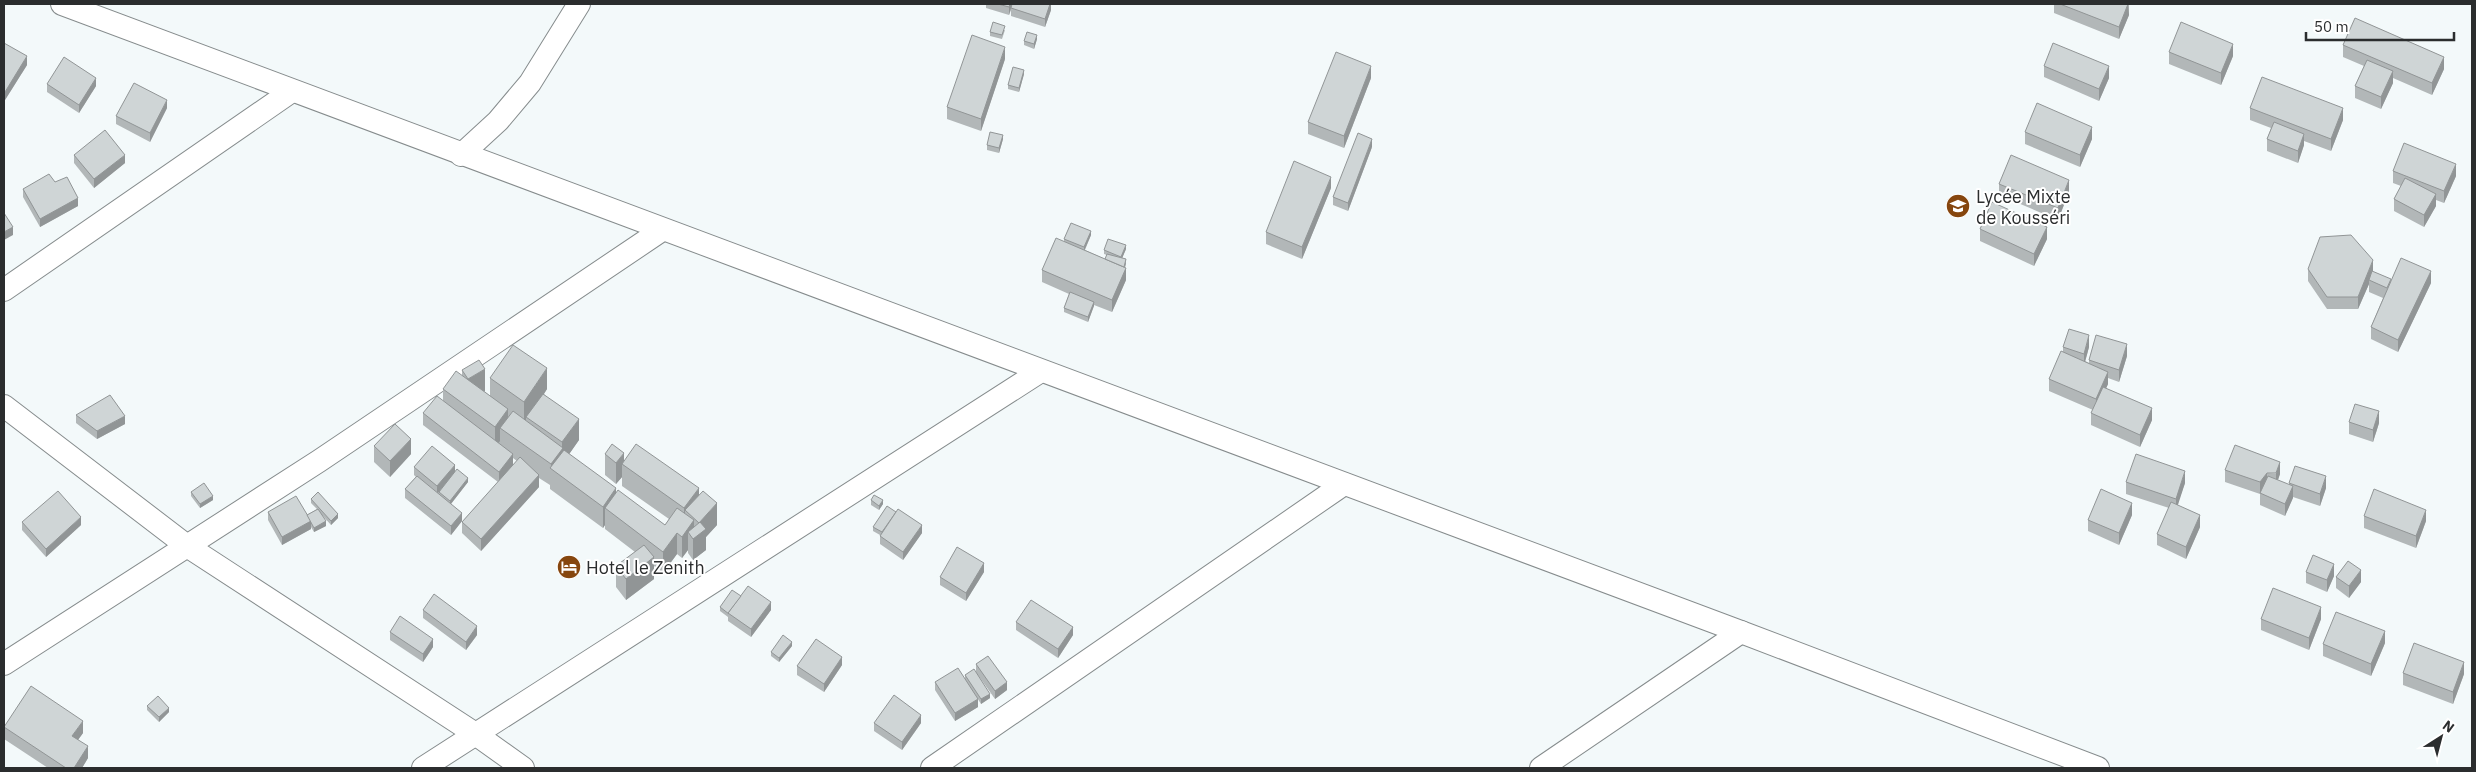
<svg xmlns="http://www.w3.org/2000/svg" width="2476" height="772" font-family="'IBM Plex Sans',sans-serif">
	<style>
		.lines { fill: none; stroke-linecap: round; stroke-linejoin: round }
		.street-casing { stroke: #868c8d; stroke-width: 24 }
		.street { stroke: #fff; stroke-width: 22 }
		.wall { fill: #b2b7b8; fill-rule: evenodd }
		.shaded-wall { fill: #919596 }
		.building { fill: #cfd5d6; stroke: #919596 }
		.labels { text-anchor: middle; dominant-baseline: central; stroke-width: 4; stroke-linejoin: round; paint-order: stroke }
		.poi-label { font-size: 18px; fill: #2b2d2e; stroke: #fff; text-anchor: start }
	</style>
	<rect width="100%" height="100%" fill="#f3f9fa"/>
	<g class="lines">
		<g class="street-casing">
			<g id="street">
				<polyline points="62,4 1741,632 2098,768"/>
				<polyline points="461,155 498,121 530,83 579,4"/>
				<polyline points="4,290 292,91"/>
				<polyline points="4,406 187,546 474,733 523,768"/>
				<polyline points="4,664 319,461 662,230"/>
				<polyline points="423,768 1041,371"/>
				<polyline points="932,768 1344,484"/>
				<polyline points="1541,768 1741,632"/>
			</g>
		</g>
		<use href="#street" class="street"/>
	</g>
	<g class="wall">
		<polygon points="986,4 1051,4 1051,10 1045,27 1011,16 1011,10 1009,15 986,8"/>
		<polygon points="2054,4 2129,4 2129,15 2119,39 2054,13"/>
		<polygon points="1005,30 1002,39 990,36 990,32"/>
		<polygon points="1037,39 1034,49 1024,45 1024,41"/>
		<polygon points="4,43 27,65 5,100 4,99"/>
		<polygon points="2343,45 2444,69 2432,95 2393,78 2393,83 2381,109 2355,98 2355,86 2364,66 2343,57"/>
		<polygon points="2169,52 2233,56 2221,85 2169,64"/>
		<polygon points="1005,59 981,131 947,119 947,107"/>
		<polygon points="2044,66 2109,78 2099,101 2044,77"/>
		<polygon points="1024,74 1019,92 1008,89 1008,85"/>
		<polygon points="1371,78 1344,148 1308,134 1308,122"/>
		<polygon points="47,84 96,86 79,113 47,92"/>
		<polygon points="167,108 150,142 116,124 116,116"/>
		<polygon points="2250,108 2343,120 2331,151 2304,141 2304,145 2298,163 2267,151 2267,139 2271,128 2250,120"/>
		<polygon points="2025,132 2092,139 2080,167 2025,144"/>
		<polygon points="1003,139 999,153 987,150 987,145"/>
		<polygon points="1372,147 1348,211 1333,205 1333,197"/>
		<polygon points="74,155 125,163 94,188 74,163"/>
		<polygon points="2393,171 2456,176 2444,203 2436,200 2436,206 2424,227 2394,211 2394,199 2401,186 2393,183"/>
		<polygon points="55,182 78,206 40,227 23,197 23,189"/>
		<polygon points="1999,184 2069,192 2058,220 1999,195"/>
		<polygon points="1331,188 1302,259 1266,244 1266,232"/>
		<polygon points="1980,229 2047,239 2034,266 1980,241"/>
		<polygon points="1091,235 1085,250 1105,259 1107,255 1104,254 1104,250 1126,249 1122,258 1126,263 1125,268 1126,280 1112,312 1094,305 1088,322 1064,312 1064,308 1069,294 1042,282 1042,270 1064,241 1064,239"/>
		<polygon points="2308,269 2373,272 2391,281 2431,283 2398,352 2371,339 2371,327 2383,298 2369,292 2369,284 2358,309 2327,309 2308,281"/>
		<polygon points="2063,347 2089,347 2085,361 2089,363 2089,360 2127,356 2119,382 2108,378 2108,384 2106,388 2152,420 2140,447 2091,425 2091,413 2093,410 2049,391 2049,379 2063,351"/>
		<path d="M462,370L485,391H484L490,396V378L547,389L544,394L579,440L569,454L616,493L665,525L669,519L622,486V477L616,484L605,475V454L624,462L699,496L717,525L706,537V550L693,560L688,553V550L682,558L677,554L663,573L654,566V579L626,600L616,587V566L635,552L605,529V525L603,528L550,489V485L539,478V487L481,551L462,533V522L498,482L423,425V413L443,401V389L462,376ZM513,458L517,461L513,465Z"/>
		<polygon points="76,415 125,424 97,439 76,423"/>
		<polygon points="2349,422 2379,423 2373,442 2349,434"/>
		<polygon points="374,446 411,454 390,477 374,462"/>
		<polygon points="414,467 455,473 468,482 451,504 462,521 451,535 405,498 405,489 416,477 414,475"/>
		<polygon points="2225,470 2280,474 2278,480 2289,485 2289,483 2326,488 2320,506 2293,497 2285,516 2260,505 2260,494 2225,482"/>
		<polygon points="2126,482 2185,483 2177,505 2200,527 2186,559 2157,545 2157,534 2169,508 2126,494"/>
		<polygon points="191,492 213,500 200,508 191,496"/>
		<polygon points="311,499 338,518 331,525 322,515 326,526 314,532 311,527 311,529 282,545 268,520 268,512 307,515 317,509 311,503"/>
		<polygon points="871,500 883,504 879,510 871,505"/>
		<polygon points="2132,515 2119,545 2088,531 2088,520"/>
		<polygon points="2364,516 2426,521 2416,548 2364,528"/>
		<polygon points="22,522 81,525 46,557 22,530"/>
		<polygon points="873,527 922,533 903,560 880,544 880,535 873,531"/>
		<polygon points="984,572 966,601 940,585 940,577"/>
		<polygon points="2306,572 2334,576 2327,592 2306,583"/>
		<polygon points="2336,577 2361,582 2349,598 2336,588"/>
		<polygon points="741,596 771,610 751,637 728,621 728,617 720,611 720,607"/>
		<polygon points="423,610 477,635 466,650 423,618"/>
		<polygon points="2261,619 2321,619 2309,650 2261,630"/>
		<polygon points="1016,622 1073,635 1058,658 1016,630"/>
		<polygon points="390,632 433,647 423,662 390,640"/>
		<polygon points="2385,643 2371,676 2323,656 2323,644"/>
		<polygon points="792,646 779,662 771,656 771,652"/>
		<polygon points="976,664 1007,690 995,699 978,675 990,698 981,704 974,693 978,707 955,721 935,690 935,682 965,678 965,675 976,672"/>
		<polygon points="842,665 824,692 797,675 797,666"/>
		<polygon points="2403,673 2464,674 2453,704 2403,685"/>
		<polygon points="147,706 169,712 159,722 147,710"/>
		<polygon points="874,723 921,723 902,750 874,731"/>
		<polygon points="4,727 83,733 78,740 88,758 82,768 48,768 4,739"/>
	</g>
	<g class="shaded-wall">
		<polygon points="1010,4 1013,4 1011,8 1009,15 1009,7"/>
		<polygon points="1050,4 1051,4 1051,10 1045,27 1045,19"/>
		<polygon points="2128,4 2129,15 2119,39 2119,27"/>
		<polygon points="1037,35 1037,39 1034,49 1034,44"/>
		<polygon points="2233,44 2233,56 2221,85 2221,73"/>
		<polygon points="1005,47 1005,59 981,131 981,119"/>
		<polygon points="27,56 27,65 5,100 5,92"/>
		<polygon points="2444,57 2444,69 2432,95 2432,83"/>
		<polygon points="1371,66 1371,78 1344,148 1344,136"/>
		<polygon points="2109,66 2109,78 2099,101 2099,89"/>
		<polygon points="1024,70 1024,74 1019,92 1019,88"/>
		<polygon points="2393,71 2393,83 2381,109 2381,97"/>
		<polygon points="96,78 96,86 79,113 79,105"/>
		<polygon points="167,100 167,108 150,142 150,133"/>
		<polygon points="2343,108 2343,120 2331,151 2331,139"/>
		<polygon points="2092,127 2092,139 2080,167 2080,155"/>
		<polygon points="2304,134 2304,145 2298,163 2298,151"/>
		<polygon points="1003,135 1003,139 999,153 999,148"/>
		<polygon points="1372,139 1372,147 1348,211 1348,203"/>
		<polygon points="125,155 125,163 94,188 94,179"/>
		<polygon points="2456,164 2456,176 2444,203 2444,191"/>
		<polygon points="1331,177 1331,188 1302,259 1302,247"/>
		<polygon points="2069,180 2069,192 2058,220 2058,208"/>
		<polygon points="2436,194 2436,206 2424,227 2424,215"/>
		<polygon points="78,198 78,206 40,227 40,219"/>
		<polygon points="13,227 13,235 4,240 4,232"/>
		<polygon points="2047,227 2047,239 2034,266 2034,254"/>
		<polygon points="1091,231 1091,235 1084,251 1084,247"/>
		<polygon points="1126,245 1126,249 1121,261 1121,257"/>
		<polygon points="1126,259 1126,263 1124,271 1126,268 1126,280 1112,312 1112,300 1124,270"/>
		<polygon points="2373,260 2373,272 2369,280 2369,284 2358,309 2358,297"/>
		<polygon points="2431,271 2431,283 2398,352 2398,340"/>
		<polygon points="1094,302 1094,306 1088,322 1088,317"/>
		<polygon points="2089,335 2089,347 2084,366 2084,354"/>
		<polygon points="2127,344 2127,356 2119,382 2119,370"/>
		<polygon points="547,368 547,389 528,418 526,417 526,420 524,423 524,402"/>
		<polygon points="485,369 485,391 468,401 468,379"/>
		<polygon points="2108,372 2108,384 2096,411 2096,399"/>
		<polygon points="2152,408 2152,420 2140,447 2140,435"/>
		<polygon points="508,409 508,430 500,428 500,441 495,448 495,427"/>
		<polygon points="2379,411 2379,423 2373,442 2373,430"/>
		<polygon points="125,416 125,424 97,439 97,431"/>
		<polygon points="579,419 579,440 563,463 551,468 551,464 562,449 562,442"/>
		<polygon points="411,439 411,454 390,477 390,461"/>
		<polygon points="624,453 624,466 622,464 622,477 616,484 616,463"/>
		<polygon points="513,454 513,466 499,484 499,472"/>
		<polygon points="2280,462 2280,474 2276,485 2276,473"/>
		<polygon points="455,465 455,473 437,494 437,486"/>
		<polygon points="2185,471 2185,483 2176,511 2176,499"/>
		<polygon points="2267,473 2267,485 2260,494 2260,482"/>
		<polygon points="539,475 539,487 481,551 481,539"/>
		<polygon points="2326,476 2326,488 2320,506 2320,494"/>
		<polygon points="468,478 468,482 450,505 450,501"/>
		<polygon points="2293,486 2293,498 2285,516 2285,504"/>
		<polygon points="616,488 616,510 605,508 605,525 603,528 603,507"/>
		<polygon points="699,488 699,509 685,510 685,527 684,529 684,508"/>
		<polygon points="213,496 213,500 200,508 200,504"/>
		<polygon points="883,500 883,504 879,510 879,506"/>
		<polygon points="717,503 717,525 706,537 706,550 693,560 693,539 688,532 688,550 682,558 682,537 694,520 694,538 699,523"/>
		<polygon points="2132,503 2132,515 2119,545 2119,533"/>
		<polygon points="2426,510 2426,521 2416,548 2416,536"/>
		<polygon points="462,513 462,521 451,535 451,526"/>
		<polygon points="338,514 338,518 331,525 331,521"/>
		<polygon points="2200,515 2200,527 2186,559 2186,547"/>
		<polygon points="81,517 81,525 46,557 46,549"/>
		<polygon points="311,521 311,529 282,545 282,537"/>
		<polygon points="326,521 326,526 314,532 314,528"/>
		<polygon points="922,525 922,533 903,560 903,552"/>
		<polygon points="677,533 677,554 663,573 663,552"/>
		<polygon points="654,557 654,579 626,600 626,579"/>
		<polygon points="984,563 984,572 966,601 966,593"/>
		<polygon points="2334,564 2334,576 2327,592 2327,580"/>
		<polygon points="2361,570 2361,582 2349,598 2349,586"/>
		<polygon points="771,602 771,610 751,637 751,629"/>
		<polygon points="2321,607 2321,619 2309,650 2309,638"/>
		<polygon points="477,626 477,635 466,650 466,642"/>
		<polygon points="1073,627 1073,635 1058,658 1058,649"/>
		<polygon points="2385,631 2385,643 2371,676 2371,664"/>
		<polygon points="433,639 433,647 423,662 423,654"/>
		<polygon points="792,642 792,646 779,662 779,658"/>
		<polygon points="842,657 842,665 824,692 824,684"/>
		<polygon points="2464,662 2464,674 2453,704 2453,692"/>
		<polygon points="1007,682 1007,690 995,699 995,691"/>
		<polygon points="990,694 990,698 981,704 981,699"/>
		<polygon points="978,699 978,707 955,721 955,713"/>
		<polygon points="169,708 169,712 159,722 159,717"/>
		<polygon points="921,715 921,723 902,750 902,742"/>
		<polygon points="83,721 83,733 72,748 72,736"/>
		<polygon points="88,746 88,758 82,768 74,768"/>
	</g>
	<g class="building">
		<polygon points="998,4 1010,4 1009,7"/>
		<polygon points="1012,4 1050,4 1045,19 1011,8"/>
		<polygon points="2060,4 2128,4 2119,27"/>
		<polygon points="2355,18 2444,57 2432,83 2343,45"/>
		<polygon points="993,22 1005,26 1002,35 990,32"/>
		<polygon points="2181,22 2233,44 2221,73 2169,52"/>
		<polygon points="1027,32 1037,35 1034,44 1024,41"/>
		<polygon points="972,35 1005,47 981,119 947,107"/>
		<polygon points="4,43 27,56 5,92 4,91"/>
		<polygon points="2053,43 2109,66 2099,89 2044,66"/>
		<polygon points="1336,52 1371,66 1344,136 1308,122"/>
		<polygon points="64,57 96,78 79,105 47,84"/>
		<polygon points="2367,60 2393,71 2381,97 2355,86"/>
		<polygon points="1013,67 1024,70 1019,88 1008,85"/>
		<polygon points="2262,77 2343,108 2331,139 2250,108"/>
		<polygon points="134,83 167,100 150,133 116,116"/>
		<polygon points="2037,103 2092,127 2080,155 2025,132"/>
		<polygon points="2274,122 2304,134 2298,151 2267,139"/>
		<polygon points="105,130 125,155 94,179 74,155"/>
		<polygon points="990,132 1003,135 999,148 987,145"/>
		<polygon points="1358,133 1372,139 1348,203 1333,197"/>
		<polygon points="2404,143 2456,164 2444,191 2393,171"/>
		<polygon points="2011,155 2069,180 2058,208 1999,184"/>
		<polygon points="1294,161 1331,177 1302,247 1266,232"/>
		<polygon points="49,174 55,182 67,177 78,198 40,219 23,189"/>
		<polygon points="2405,178 2436,194 2424,215 2394,199"/>
		<polygon points="1992,202 2047,227 2034,254 1980,229"/>
		<polygon points="4,213 13,227 4,232"/>
		<polygon points="1071,223 1091,231 1084,247 1064,239"/>
		<polygon points="2351,235 2373,260 2358,297 2327,297 2308,269 2320,237"/>
		<polygon points="1056,238 1126,268 1112,300 1042,270"/>
		<polygon points="1108,239 1126,245 1121,257 1104,250"/>
		<polygon points="1107,254 1126,259 1124,267 1105,259"/>
		<polygon points="2401,258 2431,271 2398,340 2371,327"/>
		<polygon points="2372,271 2391,279 2387,288 2369,280"/>
		<polygon points="1070,292 1094,302 1088,317 1064,308"/>
		<polygon points="2069,329 2089,335 2084,354 2063,347"/>
		<polygon points="2096,335 2127,344 2119,370 2089,360"/>
		<polygon points="513,345 547,368 524,402 490,378"/>
		<polygon points="2061,351 2108,372 2096,399 2049,379"/>
		<polygon points="479,360 485,369 468,379 462,370"/>
		<polygon points="456,371 508,409 495,427 443,389"/>
		<polygon points="2103,387 2152,408 2140,435 2091,413"/>
		<polygon points="543,394 579,419 562,442 526,417"/>
		<polygon points="110,395 125,416 97,431 76,415"/>
		<polygon points="437,396 513,454 499,472 423,413"/>
		<polygon points="2355,404 2379,411 2373,430 2349,422"/>
		<polygon points="513,411 563,448 551,464 500,428"/>
		<polygon points="395,424 411,439 390,461 374,446"/>
		<polygon points="612,444 624,453 616,463 605,454"/>
		<polygon points="636,444 699,488 684,508 622,464"/>
		<polygon points="2235,445 2280,462 2276,473 2267,473 2260,482 2225,470"/>
		<polygon points="432,446 455,465 437,486 414,467"/>
		<polygon points="564,450 616,488 603,507 550,468"/>
		<polygon points="2136,454 2185,471 2176,499 2126,482"/>
		<polygon points="520,457 539,475 481,539 462,522"/>
		<polygon points="2295,466 2326,476 2320,494 2289,483"/>
		<polygon points="457,469 468,478 450,501 439,492"/>
		<polygon points="417,476 462,513 451,526 405,489"/>
		<polygon points="2268,476 2293,486 2285,504 2260,493"/>
		<polygon points="204,483 213,496 200,504 191,492"/>
		<polygon points="2101,489 2132,503 2119,533 2088,520"/>
		<polygon points="2374,489 2426,510 2416,536 2364,516"/>
		<polygon points="618,490 665,525 677,508 694,520 682,537 677,533 663,552 605,508"/>
		<polygon points="58,491 81,517 46,549 22,522"/>
		<polygon points="703,491 717,503 699,523 685,510"/>
		<polygon points="318,492 338,514 331,521 311,499"/>
		<polygon points="874,495 883,500 879,506 871,500"/>
		<polygon points="296,496 311,521 282,537 268,512"/>
		<polygon points="2171,502 2200,515 2186,547 2157,534"/>
		<polygon points="887,506 896,512 882,532 873,527"/>
		<polygon points="318,509 326,521 314,528 307,515"/>
		<polygon points="898,509 922,525 903,552 880,536"/>
		<polygon points="700,522 706,529 693,539 688,532"/>
		<polygon points="644,545 654,557 626,579 616,566"/>
		<polygon points="957,547 984,563 966,593 940,577"/>
		<polygon points="2313,555 2334,564 2327,580 2306,572"/>
		<polygon points="2348,561 2361,570 2349,586 2336,577"/>
		<polygon points="748,586 771,602 751,629 728,613"/>
		<polygon points="2273,588 2321,607 2309,638 2261,619"/>
		<polygon points="732,590 741,596 728,613 729,614 720,607"/>
		<polygon points="434,594 477,626 466,642 423,610"/>
		<polygon points="1031,600 1073,627 1058,649 1016,622"/>
		<polygon points="2336,612 2385,631 2371,664 2323,644"/>
		<polygon points="400,616 433,639 423,654 390,632"/>
		<polygon points="783,635 792,642 779,658 771,652"/>
		<polygon points="816,639 842,657 824,684 797,666"/>
		<polygon points="2414,643 2464,662 2453,692 2403,673"/>
		<polygon points="988,656 1007,682 995,691 976,664"/>
		<polygon points="958,668 978,699 955,713 935,682"/>
		<polygon points="974,669 990,694 981,699 965,675"/>
		<polygon points="31,686 83,721 72,736 88,746 74,768 66,768 4,727"/>
		<polygon points="894,695 921,715 902,742 874,723"/>
		<polygon points="158,696 169,708 159,717 147,706"/>
	</g>
	<defs>
		<g id="school-disc" transform="scale(1.25)"><circle r="9.5" fill="#86460e" stroke="#fff"/><path d="M0-5L7-2L0 1L-7-2ZM-4 1L0 2.5L4 1V4Q0 6-4 4Z" fill="#fff"/></g>
		<g id="hotel-disc" transform="scale(1.25)"><circle r="9.5" fill="#86460e" stroke="#fff"/><path d="M-6-4.5h1.5V1H6V5H4.5V3h-9V5H-6ZM-4 0a1.8 1.8 0 1 1 3.6 0ZM.5 0V-2.5h3Q6-2.5 6 0Z" fill="#fff"/></g>
	</defs>
	<g fill-rule="evenodd">
		<use href="#school-disc" x="1958" y="206"/>
		<use href="#hotel-disc" x="569" y="567"/>
	</g>
	<g class="labels">
		<g class="poi-label">
			<text x="1976" y="196">Lycée Mixte<tspan x="1976" dy="21">de Kousséri</tspan></text>
			<text x="586" y="567">Hotel le Zenith</text>
		</g>
	</g>
	<rect width="2476" height="772" fill="none" stroke="#2b2d2e" stroke-width="10"/>
	<g transform="translate(2441 737) rotate(36)" stroke="#ffffff" stroke-width="4" paint-order="stroke">
	<path d="M0-4L9 19L0 12L-9 19Z" fill="#2b2d2e"/>
	<text y="-8" font-size="14" font-weight="bold" text-anchor="middle" fill="#2b2d2e">N</text>
	</g>
	<path d="M2306 32v8h148v-8" fill="none" stroke="#2b2d2e" stroke-width="2.5"/>
	<text x="2314" y="32" font-size="15" fill="#2b2d2e" stroke="#ffffff" stroke-width="4" paint-order="stroke">50 m</text>
</svg>
